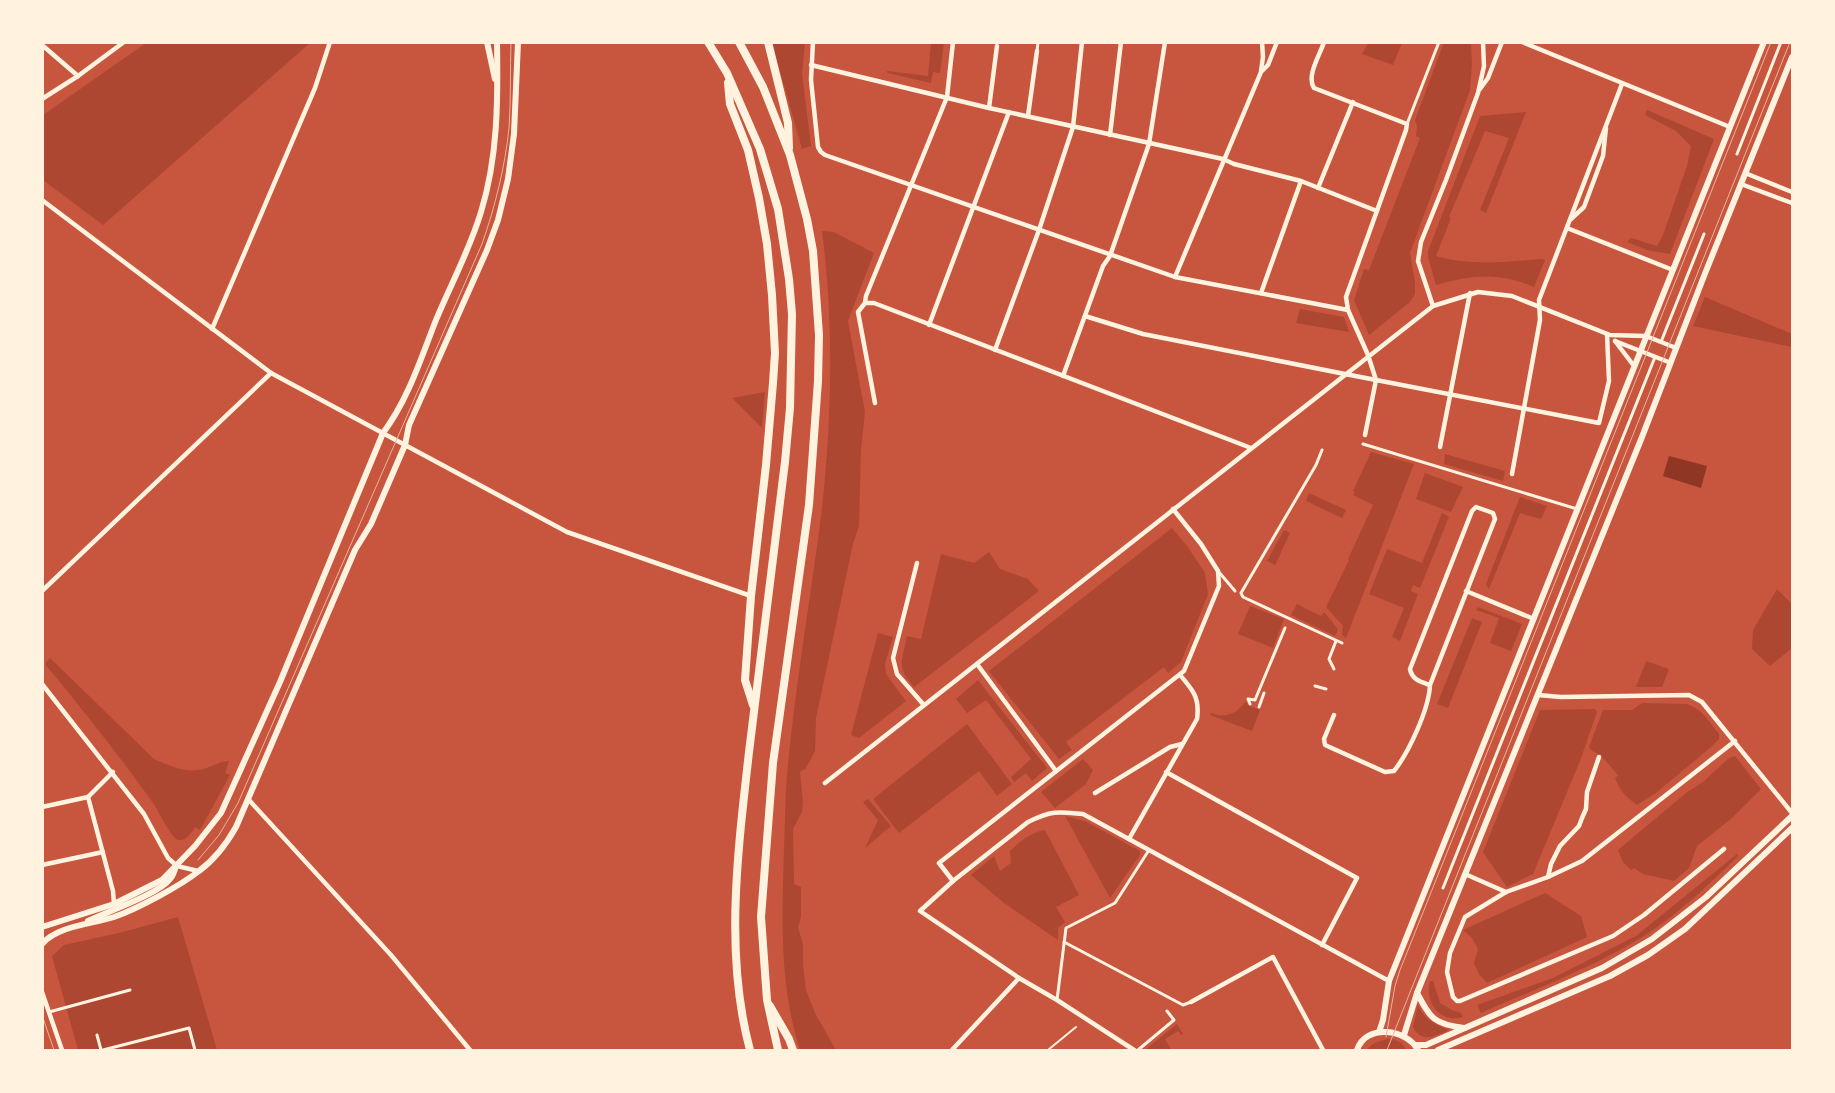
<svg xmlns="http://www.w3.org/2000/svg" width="1835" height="1093" font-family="Bitter,serif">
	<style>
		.green { fill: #ae4732 }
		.water { fill: #8f3625 }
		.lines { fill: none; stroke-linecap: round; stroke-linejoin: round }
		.service { stroke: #fff3e0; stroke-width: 2 }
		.pedestrian { stroke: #fff3e0; stroke-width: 3 }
		.minor { stroke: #fff3e0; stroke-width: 4.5 }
		.secondary { stroke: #fff3e0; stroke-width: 6 }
		.motorway { stroke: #fff3e0; stroke-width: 8 }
		.tram { stroke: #e9b49f; stroke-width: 1 }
	</style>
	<rect width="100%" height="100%" fill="#c8553d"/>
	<g class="green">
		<polygon points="1444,42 1471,44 1472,64 1470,90 1410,253 1415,283 1415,294 1410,302 1369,335 1354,300 1364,269 1369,270 1420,138 1416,136 1417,126 1415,120"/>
		<polygon points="146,43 310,43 103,225 43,180 43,115"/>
		<polygon points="772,43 805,43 802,74 811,146 802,149"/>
		<polygon points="931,43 944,43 940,73 933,72 931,83 887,73 887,71 928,76"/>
		<polygon points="1368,43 1368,42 1402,43 1393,65 1362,54"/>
		<polygon points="1647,110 1714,139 1670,254 1647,250 1627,242 1631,238 1657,246 1663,235 1687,166 1691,146 1676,131 1645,115"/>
		<path d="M1526,112L1486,213L1480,210L1509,138L1485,131L1449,217L1451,218L1436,256C1471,266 1506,262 1541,259L1545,260L1534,287C1498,272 1473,275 1436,285L1428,257V251L1480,116Z"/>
		<path d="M822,231L834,232L874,253L848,321L865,412L861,449L859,526L853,544L816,718L815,751L806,768L800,772L803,802L802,812L793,829L794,884L801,887V917L798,927L803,945V965L806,990L816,1015L836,1050H800C779,985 782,917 784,849C785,825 785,799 787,775C795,685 811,597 822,508C832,415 834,323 822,231Z"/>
		<polygon points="1705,297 1792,334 1792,347 1693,326"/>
		<polygon points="1300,309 1344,317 1349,332 1296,323"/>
		<polygon points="765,392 762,428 732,398"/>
		<polygon points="1371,452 1414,464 1346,638 1342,635 1343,626 1326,607 1349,560 1348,559 1373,505 1353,495 1355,492 1353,491"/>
		<polygon points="1445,454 1505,471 1503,481 1444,464"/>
		<polygon points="1425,473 1463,487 1451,512 1416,499"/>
		<polygon points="1309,493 1346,510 1342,518 1306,501"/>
		<polygon points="1520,497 1547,506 1541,519 1520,513 1489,589 1486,584"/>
		<polygon points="1442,513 1449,517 1420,588 1413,585 1411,591 1418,594 1400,641 1392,637 1404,608 1369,594 1387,549 1422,563"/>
		<polygon points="1172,528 1187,546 1205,573 1208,594 1181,662 1168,673 1164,667 1066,742 1072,750 1059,759 989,671"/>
		<polygon points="1284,530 1290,533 1275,565 1267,561"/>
		<path d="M989,552L1000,569L1028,579L1039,591L914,687C896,667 902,661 907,636L921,639L941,554L974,563Z"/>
		<polygon points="1777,589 1792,604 1792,648 1770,666 1752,649 1753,630"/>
		<polygon points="1297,604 1321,616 1324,612 1338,629 1335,636 1291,615"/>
		<polygon points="1250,606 1284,619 1273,648 1238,634"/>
		<polygon points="1478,607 1522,624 1511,651 1490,643 1499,618 1476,610"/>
		<polygon points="1472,618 1482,622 1448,708 1437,704"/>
		<polygon points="878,633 893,637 885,664 886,674 906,701 859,738 851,735"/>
		<path d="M50,658L154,759C168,765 187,774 203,769C212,767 220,761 229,761L225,773L230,775L200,830L195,827C192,832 186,842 178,840C171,838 158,810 153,803C119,755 82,709 45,664Z"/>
		<polygon points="1646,661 1669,669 1662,687 1636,687"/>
		<polygon points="978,680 1047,768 1032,781 1026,773 1014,782 1011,777 1031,759 986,700 967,713 956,699"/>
		<path d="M1246,701L1248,705L1260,710L1252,731L1210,715L1212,713C1227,719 1237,713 1246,701Z"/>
		<path d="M1642,703L1686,704C1702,708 1709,722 1719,734V739L1711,747L1656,793L1637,805C1626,797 1620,791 1615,778L1618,776C1613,769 1606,760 1599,755C1595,751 1592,752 1589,747L1603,710H1632Z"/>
		<polygon points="1595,709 1597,712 1580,761 1533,874 1507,887 1483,852 1540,710"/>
		<polygon points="967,724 1012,784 997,796 979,771 899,833 873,799"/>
		<polygon points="1735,756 1761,789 1732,818 1697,846 1689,868 1674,881 1643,874 1634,868 1631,870 1623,862 1618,850 1686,793 1704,781 1729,758"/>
		<polygon points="1083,759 1093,770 1086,784 1055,808 1041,792"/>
		<polygon points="868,799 891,826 865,848 878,820 863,802"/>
		<polygon points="1065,816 1085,821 1140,851 1140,855 1110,898"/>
		<path d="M1045,830L1079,895L1056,907L1065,922L1058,928V940L1004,903L971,875L994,856L1000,871L1011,863L1010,851C1020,841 1032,832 1045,830Z"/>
		<path d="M1737,854L1738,856C1709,885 1677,915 1642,937C1592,968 1535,989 1481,1013L1477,1005L1553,978L1636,936Z"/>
		<polygon points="1545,893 1581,916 1587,937 1487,983 1479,974 1474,963 1478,949 1472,938 1463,930"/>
		<polygon points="178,917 217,1050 78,1050 52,956 64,945 123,932"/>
		<path d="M1430,981H1433L1440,1003L1452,1010L1461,1013L1463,1017C1440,1024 1424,1002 1430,981Z"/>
		<path d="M1418,1005C1423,1019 1436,1025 1449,1030C1436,1036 1421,1044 1413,1027Z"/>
		<polygon points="1177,1024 1183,1034 1181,1035 1178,1031 1165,1039 1171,1050 1145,1050"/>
		<path d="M1392,1039L1400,1042L1407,1050H1366C1374,1042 1380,1040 1392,1039Z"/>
	</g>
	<polygon class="water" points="1669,456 1707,466 1701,488 1663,476"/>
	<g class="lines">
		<polyline class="service" points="1048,1050 1076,1027"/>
		<g class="pedestrian">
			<polyline points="1037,51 1038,42"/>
			<polyline points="1407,124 1439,42"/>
			<polyline points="1737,154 1781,42"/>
			<polyline points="1661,342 1704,234"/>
			<polyline points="1363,444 1577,509"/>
			<polyline points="1322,450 1316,465 1241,593 1243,597 1342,643"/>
			<polyline points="1218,571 1235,591"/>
			<polyline points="1334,669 1329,659 1336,641"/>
			<polyline points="1315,686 1326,689"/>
			<polyline points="1250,704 1248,699 1255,700 1285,628"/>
			<polyline points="1259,707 1264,693"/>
			<polyline points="1443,888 1655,357"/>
			<polyline points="1064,942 1183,1005 1191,1002"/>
			<polyline points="1057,1000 1066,928 1115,903 1149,850"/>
			<polyline points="49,1012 130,990"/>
			<polyline points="97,1035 101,1050"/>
			<polyline points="103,1050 189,1028 195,1050"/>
			<polyline points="1138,1050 1174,1020 1167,1011"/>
		</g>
		<g class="minor">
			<polyline points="813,42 811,80 818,147 821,152 825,155 1175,277 1348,310"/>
			<path d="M1324,42C1320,55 1306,76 1314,88L1407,124L1406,130L1346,297L1348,310L1368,355L1376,380L1365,435"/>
			<polyline points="1522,42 1730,127"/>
			<polyline points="42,45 78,76"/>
			<polyline points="811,65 989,108 1223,159 1234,164 1301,181 1377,211"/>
			<polyline points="1261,71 1263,57 1262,42"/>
			<polyline points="1480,89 1488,78 1502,42"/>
			<polyline points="42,99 78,76 124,42"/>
			<polyline points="989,108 997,46"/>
			<polyline points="1028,116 1037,51"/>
			<polyline points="1110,135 1121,42"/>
			<polyline points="1745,173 1792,192"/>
			<polyline points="1741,184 1792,203"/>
			<polyline points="1318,188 1353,102"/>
			<polyline points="42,200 271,373 567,532 751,596"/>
			<polyline points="1571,219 1584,207 1603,156 1606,128"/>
			<polyline points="1567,228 1673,270"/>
			<polyline points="1175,277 1261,72 1268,65 1277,42"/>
			<polyline points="1261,293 1301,181"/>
			<polyline points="865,303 874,303 1251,448"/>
			<polyline points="1433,306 1418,261 1421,242 1446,180 1478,93 1484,66 1483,42"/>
			<polyline points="1085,316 1143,334 1345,374 1599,423 1609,381 1607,334"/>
			<polyline points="929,325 1009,112"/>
			<polyline points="212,329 315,88 330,42"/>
			<polyline points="1615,341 1671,363"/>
			<polyline points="1615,341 1634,366"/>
			<polyline points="995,350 1039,230 1073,127 1082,42"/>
			<polyline points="1063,376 1103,266 1110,256 1149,144 1165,42"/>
			<polyline points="875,403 858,312 865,303 866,296 947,97 953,42"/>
			<polyline points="1440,447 1470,293"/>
			<polyline points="1512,474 1540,320 1539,300 1622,84"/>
			<polyline points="917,563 893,658 897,674 923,704"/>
			<polyline points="42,591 271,373"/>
			<polyline points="1466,591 1534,619"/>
			<polyline points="977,664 1056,771"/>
			<polyline points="42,684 144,814 168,858 177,866 198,871"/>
			<polyline points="1538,695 1561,697 1689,695 1702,702 1792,813"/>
			<path d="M1334,715L1324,739L1325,745L1385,772L1394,771C1409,752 1429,709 1430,685L1495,519L1493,513L1476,507L1472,511L1410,669C1412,680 1421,682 1430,685"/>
			<polyline points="1166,772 1357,878 1322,945"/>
			<polyline points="825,783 1433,306 1478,292 1512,296 1610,335 1646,336 1676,348"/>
			<polyline points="1095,793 1170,747 1182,744"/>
			<polyline points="88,797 113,891 114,904"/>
			<polyline points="88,797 113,772"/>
			<polyline points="249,800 391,955 470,1050"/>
			<polyline points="42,807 88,797"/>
			<path d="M1129,839L1197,719C1200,698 1193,690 1180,675"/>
			<polyline points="1724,849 1644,915 1613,936 1460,1001 1457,1001 1453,997 1447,972 1450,953 1465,917 1506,892 1548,877 1582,861 1735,741"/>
			<polyline points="42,865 103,852"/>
			<polyline points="1465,874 1506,892"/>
			<polyline points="1548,877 1551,864 1560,846 1579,826 1582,818 1586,809 1587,792 1599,757"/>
			<polyline points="953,881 939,863 1184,671 1219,586 1218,571 1201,544 1173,509"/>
			<polyline points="42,992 62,1050"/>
			<polyline points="1191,1002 1273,957 1323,1050"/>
			<polyline points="952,1050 1019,978"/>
			<path d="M1134,1050L1057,1000L1019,978L920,911L953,881L1028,822C1050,811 1058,811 1083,814L1389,981"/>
		</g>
		<g class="secondary">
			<polyline points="487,42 495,79"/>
			<path d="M88,921C106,912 159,894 170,879C173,876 174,872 175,869"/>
			<path d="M42,927L114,904L162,880L195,846L221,813L280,682L383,433C408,400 421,358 436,320C451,284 470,249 481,212C498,157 498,100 497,42"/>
			<path d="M42,944C57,926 92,924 114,917C137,909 180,886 199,871C214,860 227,843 236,827L355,550L371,524L405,445L409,425L487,250L498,220L508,179L514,134L518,42"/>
			<path d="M1417,993C1431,1019 1434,1024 1464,1028"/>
			<polyline points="1379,1032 1383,1020 1389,981 1764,42"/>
			<polyline points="1404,1035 1417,993 1642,437 1704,276 1792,57"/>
			<polyline points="1415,1045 1426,1045 1602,968 1652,939 1706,897 1792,816"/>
			<path d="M1357,1050C1366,1023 1407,1029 1418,1050"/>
			<polyline points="1438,1050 1610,976 1648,955 1685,929 1792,828"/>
		</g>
		<g class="motorway">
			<path d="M708,42L727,73L760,149L778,209L789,279L792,314L790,408L785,462C773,559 760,656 749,752C738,850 724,954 750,1050"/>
			<polyline points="739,42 763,87 790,155 807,219 813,251 819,335 818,381 809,505 773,763 761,917 767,1000 778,1050"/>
			<polyline points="768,42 788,123 789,148"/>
			<polyline points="728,83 730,104 748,150 759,198 767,244 772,295 775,353 773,383 766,465 751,596 745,680 753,705"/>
			<polyline points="770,1006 789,1039 793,1050"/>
		</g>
		<g class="tram">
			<path d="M198,860L219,835L238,803L482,244C495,207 505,167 509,128C511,100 510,71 511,42"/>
			<polyline points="42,1015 54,1050"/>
			<polyline points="1386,1037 1395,986 1400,970 1771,42"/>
			<polyline points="1387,1050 1790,42"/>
		</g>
	</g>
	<rect width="1835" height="1093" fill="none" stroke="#fff3e0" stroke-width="88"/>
</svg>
